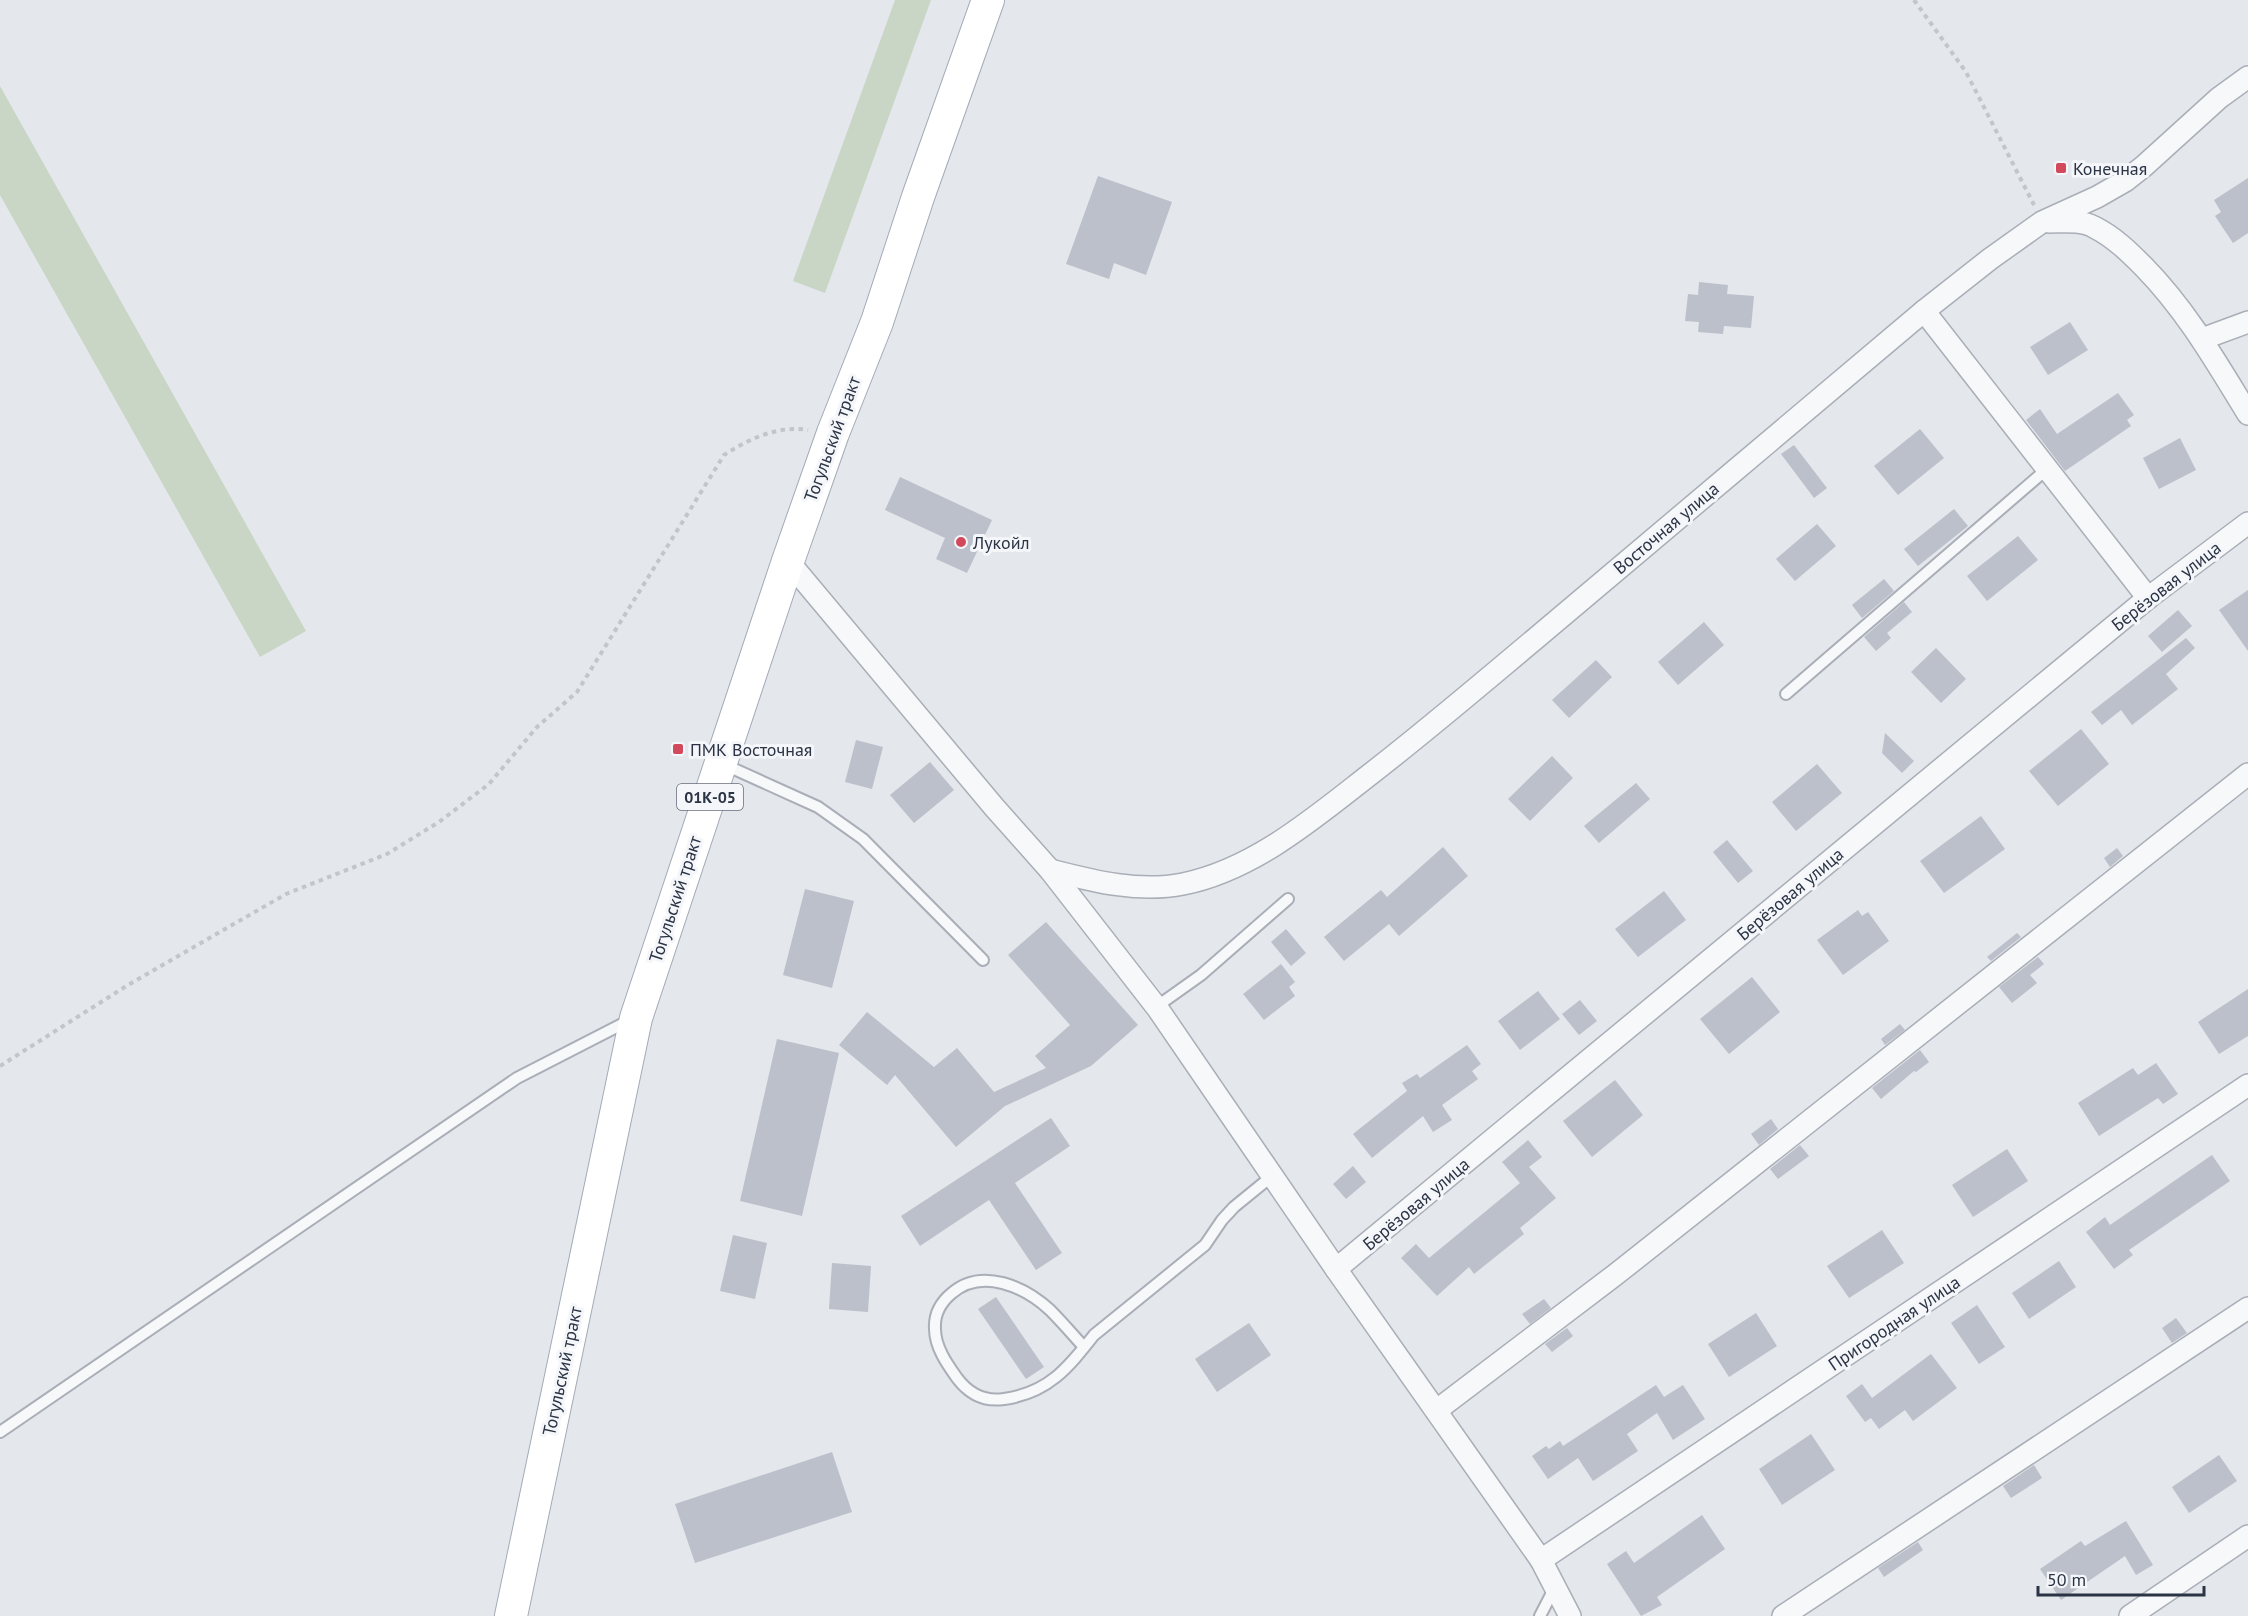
<svg xmlns="http://www.w3.org/2000/svg" width="2248" height="1616" font-family="'PT Sans',sans-serif">
	<style>
		.green { fill: #c9d6c5 }
		.building { fill: #bbc0ca }
		.lines { fill: none; stroke-linecap: round; stroke-linejoin: round }
		.service-casing { stroke: #a9aeb7; stroke-width: 14 }
		.minor-casing { stroke: #a9aeb7; stroke-width: 24 }
		.primary-casing { stroke: #a3abb8; stroke-width: 34 }
		.path { stroke: #c2c5cb; stroke-width: 4; stroke-dasharray: 4.5 4.5; stroke-linecap: butt }
		.service { stroke: #f7f8fa; stroke-width: 10 }
		.minor { stroke: #f7f8fa; stroke-width: 21 }
		.primary { stroke: #fff; stroke-width: 32 }
		.poi-dot { fill: #d1495b; stroke: #f4f6f9; stroke-width: 2 }
		.labels { text-anchor: middle; dominant-baseline: central; stroke-width: 6; stroke-linejoin: round; paint-order: stroke }
		.shield { fill: #f4f6f9; stroke: #676e7b; stroke-width: 1.5 }
		.shield-label { font-size: 16px; font-weight: bold; fill: #2b3445 }
		.poi-label { font-size: 18px; fill: #2b3445; stroke: #f4f6f9; text-anchor: start }
		.street-label { font-size: 18px; fill: #2b3445; stroke: #f4f6f9 }
	</style>
	<rect width="100%" height="100%" fill="#e4e7ec"/>
	<g class="green">
		<polygon points="895,0 931,0 825,293 793,281"/>
		<polygon points="0,86 306,631 260,657 0,195"/>
	</g>
	<g class="building">
		<polygon points="1098,176 1172,202 1146,275 1114,263 1109,279 1066,264"/>
		<polygon points="2248,178 2248,233 2233,243 2215,216 2221,212 2214,200"/>
		<polygon points="1699,282 1728,285 1727,294 1754,296 1751,328 1724,326 1723,334 1698,332 1699,322 1685,321 1688,294 1698,295"/>
		<polygon points="2070,322 2088,350 2048,375 2030,347"/>
		<polygon points="2118,393 2134,415 2127,420 2131,426 2065,471 2026,420 2040,409 2057,434"/>
		<polygon points="1920,429 1944,458 1898,495 1874,466"/>
		<polygon points="2180,438 2196,470 2159,489 2143,458"/>
		<polygon points="1794,445 1827,488 1814,498 1781,454"/>
		<polygon points="900,477 992,520 967,573 936,559 945,538 885,510"/>
		<polygon points="1954,509 1968,526 1918,566 1904,549"/>
		<polygon points="1817,524 1836,546 1795,581 1776,559"/>
		<polygon points="2018,536 2038,560 1987,601 1967,576"/>
		<polygon points="1884,579 1894,591 1862,618 1852,605"/>
		<polygon points="2248,590 2248,651 2219,610"/>
		<polygon points="1904,602 1912,612 1887,633 1891,638 1876,651 1864,637"/>
		<polygon points="2178,610 2192,626 2162,652 2148,636"/>
		<polygon points="1704,622 1724,645 1678,685 1658,662"/>
		<polygon points="2186,638 2195,648 2166,674 2178,689 2132,725 2121,710 2102,725 2091,712"/>
		<polygon points="1936,648 1966,679 1941,703 1911,672"/>
		<polygon points="1596,660 1612,677 1569,718 1552,700"/>
		<polygon points="2081,729 2109,764 2058,806 2029,771"/>
		<polygon points="1885,733 1914,761 1902,773 1882,753"/>
		<polygon points="856,740 883,747 872,789 845,782"/>
		<polygon points="1552,756 1573,778 1530,821 1508,799"/>
		<polygon points="930,762 954,790 914,823 890,795"/>
		<polygon points="1817,764 1842,793 1796,831 1772,802"/>
		<polygon points="1636,783 1650,799 1599,843 1584,826"/>
		<polygon points="1981,816 2005,849 1944,893 1920,861"/>
		<polygon points="1727,840 1753,871 1738,883 1713,852"/>
		<polygon points="1443,847 1468,876 1399,936 1389,924 1344,961 1324,937 1381,890 1387,897"/>
		<polygon points="2117,848 2123,856 2110,867 2104,858"/>
		<polygon points="805,889 854,901 832,988 783,975"/>
		<polygon points="1664,891 1686,920 1638,957 1615,929"/>
		<polygon points="1858,910 1862,916 1868,912 1889,941 1843,975 1817,940"/>
		<polygon points="1046,922 1138,1025 1091,1066 1005,1106 956,1147 895,1075 887,1085 839,1045 867,1012 934,1067 957,1048 994,1092 1046,1068 1035,1056 1070,1025 1008,955"/>
		<polygon points="1286,929 1306,953 1291,966 1271,942"/>
		<polygon points="2017,933 2021,937 1991,961 1987,957"/>
		<polygon points="2038,957 2044,964 2030,975 2037,983 2012,1003 1999,987"/>
		<polygon points="1281,964 1295,982 1289,987 1295,996 1264,1020 1243,994"/>
		<polygon points="1752,977 1780,1012 1729,1054 1700,1019"/>
		<polygon points="2248,989 2248,1036 2219,1054 2198,1022"/>
		<polygon points="1538,991 1560,1019 1520,1050 1498,1021"/>
		<polygon points="1580,1000 1597,1021 1579,1035 1562,1014"/>
		<polygon points="1900,1024 1905,1030 1885,1045 1881,1039"/>
		<polygon points="777,1039 839,1053 802,1216 740,1201"/>
		<polygon points="1467,1045 1481,1064 1472,1071 1478,1079 1442,1105 1452,1120 1433,1132 1423,1116 1372,1158 1353,1134 1407,1091 1402,1083 1417,1074 1420,1078"/>
		<polygon points="1920,1050 1929,1062 1916,1072 1914,1071 1881,1099 1872,1088"/>
		<polygon points="2156,1063 2178,1094 2163,1104 2158,1098 2099,1136 2078,1103 2133,1068 2138,1075"/>
		<polygon points="1615,1080 1643,1115 1592,1157 1563,1121"/>
		<polygon points="1051,1118 1070,1146 1015,1183 1062,1253 1036,1270 989,1200 920,1246 901,1216"/>
		<polygon points="1771,1119 1778,1129 1759,1145 1751,1134"/>
		<polygon points="1528,1140 1542,1157 1529,1167 1556,1198 1520,1228 1524,1234 1474,1274 1469,1267 1437,1296 1401,1258 1416,1244 1429,1258 1520,1183 1502,1162"/>
		<polygon points="1800,1145 1809,1156 1778,1179 1770,1169"/>
		<polygon points="2007,1149 2028,1181 1973,1217 1952,1185"/>
		<polygon points="2212,1155 2230,1181 2129,1250 2133,1255 2114,1269 2086,1232 2105,1217 2110,1225"/>
		<polygon points="1353,1166 1366,1182 1346,1199 1333,1184"/>
		<polygon points="1882,1230 1904,1263 1849,1298 1827,1266"/>
		<polygon points="733,1235 767,1243 755,1299 720,1291"/>
		<polygon points="2059,1261 2076,1287 2029,1319 2012,1293"/>
		<polygon points="832,1263 871,1266 868,1312 829,1309"/>
		<polygon points="996,1297 1044,1367 1026,1379 978,1309"/>
		<polygon points="1544,1299 1551,1308 1530,1324 1522,1314"/>
		<polygon points="1977,1305 2005,1347 1979,1364 1951,1323"/>
		<polygon points="1756,1313 1777,1346 1729,1377 1708,1344"/>
		<polygon points="2176,1318 2187,1333 2172,1343 2162,1328"/>
		<polygon points="1249,1323 1271,1355 1217,1392 1195,1359"/>
		<polygon points="1567,1328 1573,1336 1552,1352 1545,1344"/>
		<polygon points="1931,1354 1957,1388 1913,1421 1905,1410 1879,1429 1871,1418 1865,1422 1846,1396 1862,1384 1872,1398"/>
		<polygon points="1656,1385 1664,1397 1683,1385 1705,1419 1673,1440 1657,1413 1627,1434 1638,1451 1593,1481 1578,1458 1548,1479 1532,1456 1546,1446 1549,1449 1560,1441 1563,1446"/>
		<polygon points="1811,1434 1835,1470 1782,1505 1759,1469"/>
		<polygon points="832,1452 852,1512 695,1563 675,1504"/>
		<polygon points="2219,1455 2237,1481 2189,1513 2172,1487"/>
		<polygon points="2034,1465 2042,1478 2011,1498 2003,1486"/>
		<polygon points="1702,1515 1725,1549 1657,1597 1662,1605 1641,1616 1607,1564 1626,1551 1634,1563"/>
		<polygon points="2126,1521 2153,1565 2136,1575 2125,1556 2061,1600 2040,1569 2081,1541 2085,1546"/>
		<polygon points="1918,1542 1923,1550 1884,1577 1878,1568"/>
	</g>
	<g class="lines">
		<g class="service-casing">
			<g id="service">
				<polyline points="1786,694 2047,469"/>
				<polyline points="723,764 818,807 863,839 983,960"/>
				<polyline points="1156,1007 1201,975 1288,899"/>
				<path d="M1084,1347C1073,1335 1062,1322 1050,1310C1025,1287 982,1267 952,1293C941,1302 934,1314 935,1329C935,1347 947,1364 957,1378C969,1394 984,1402 1004,1399C1048,1393 1068,1368 1094,1335L1205,1245L1222,1220L1234,1207L1272,1176"/>
				<polyline points="0,1432 517,1078 630,1020"/>
				<polyline points="1540,1616 1555,1587"/>
			</g>
		</g>
		<g class="minor-casing">
			<g id="minor">
				<path d="M2049,222C2064,222 2081,220 2094,227C2114,237 2129,252 2144,267C2187,311 2216,362 2248,414"/>
				<polyline points="1924,311 2148,598"/>
				<polyline points="2202,339 2248,322"/>
				<polyline points="788,561 994,807 1050,870 1158,1009 1336,1269 1541,1560 1570,1616"/>
				<path d="M1050,870C1093,881 1138,893 1183,884C1253,870 1313,819 1368,776C1425,732 1480,685 1535,639C1665,530 1794,420 1924,311L1990,259L2042,222L2097,197L2125,181L2144,166L2219,98L2248,77"/>
				<polyline points="1336,1269 2148,598 2248,523"/>
				<polyline points="1437,1410 1615,1275 2248,774"/>
				<polyline points="1541,1560 2248,1085"/>
				<polyline points="1783,1616 2248,1308"/>
				<polyline points="2130,1616 2248,1536"/>
			</g>
		</g>
		<g class="primary-casing">
			<polyline id="primary" points="511,1616 636,1018 788,561 833,433 877,322 918,197 988,0"/>
		</g>
		<g class="path">
			<polyline points="1914,0 1966,72 2034,205"/>
			<path d="M0,1066L128,985L286,894L387,854L439,822L489,784L537,727L577,692L724,455C749,439 778,425 808,430"/>
		</g>
		<use href="#service" class="service"/>
		<use href="#minor" class="minor"/>
		<use href="#primary" class="primary"/>
	</g>
	<g class="poi-dot">
		<rect x="2055" y="162" width="12" height="12" rx="3"/>
		<circle cx="961" cy="542" r="6"/>
		<rect x="672" y="743" width="12" height="12" rx="3"/>
	</g>
	<g class="labels">
		<rect class="shield" x="677" y="784" width="66" height="26" rx="4.5"/>
		<g class="shield-label">
			<text x="710" y="797">01К-05</text>
		</g>
		<g class="poi-label">
			<text x="2073" y="168">Конечная</text>
			<text x="973" y="542">Лукойл</text>
			<text x="690" y="749">ПМК Восточная</text>
		</g>
		<g class="street-label">
			<text transform="translate(832 439) rotate(-70)">Тогульский тракт</text>
			<text transform="translate(1666 528) rotate(-40)">Восточная улица</text>
			<text transform="translate(2166 586) rotate(-38)">Берёзовая улица</text>
			<text transform="translate(1790 894) rotate(-40)">Берёзовая улица</text>
			<text transform="translate(675 899) rotate(-72)">Тогульский тракт</text>
			<text transform="translate(1416 1204) rotate(-40)">Берёзовая улица</text>
			<text transform="translate(1894 1323) rotate(-34)">Пригородная улица</text>
			<text transform="translate(562 1371) rotate(-78)">Тогульский тракт</text>
		</g>
	</g>
	<path d="M2038 1586v9h166v-9" fill="none" stroke="#2b3445" stroke-width="3"/>
	<text x="2047" y="1586" font-size="18" fill="#2b3445" stroke="#f4f6f9" stroke-width="4.5" paint-order="stroke">50 m</text>
</svg>
